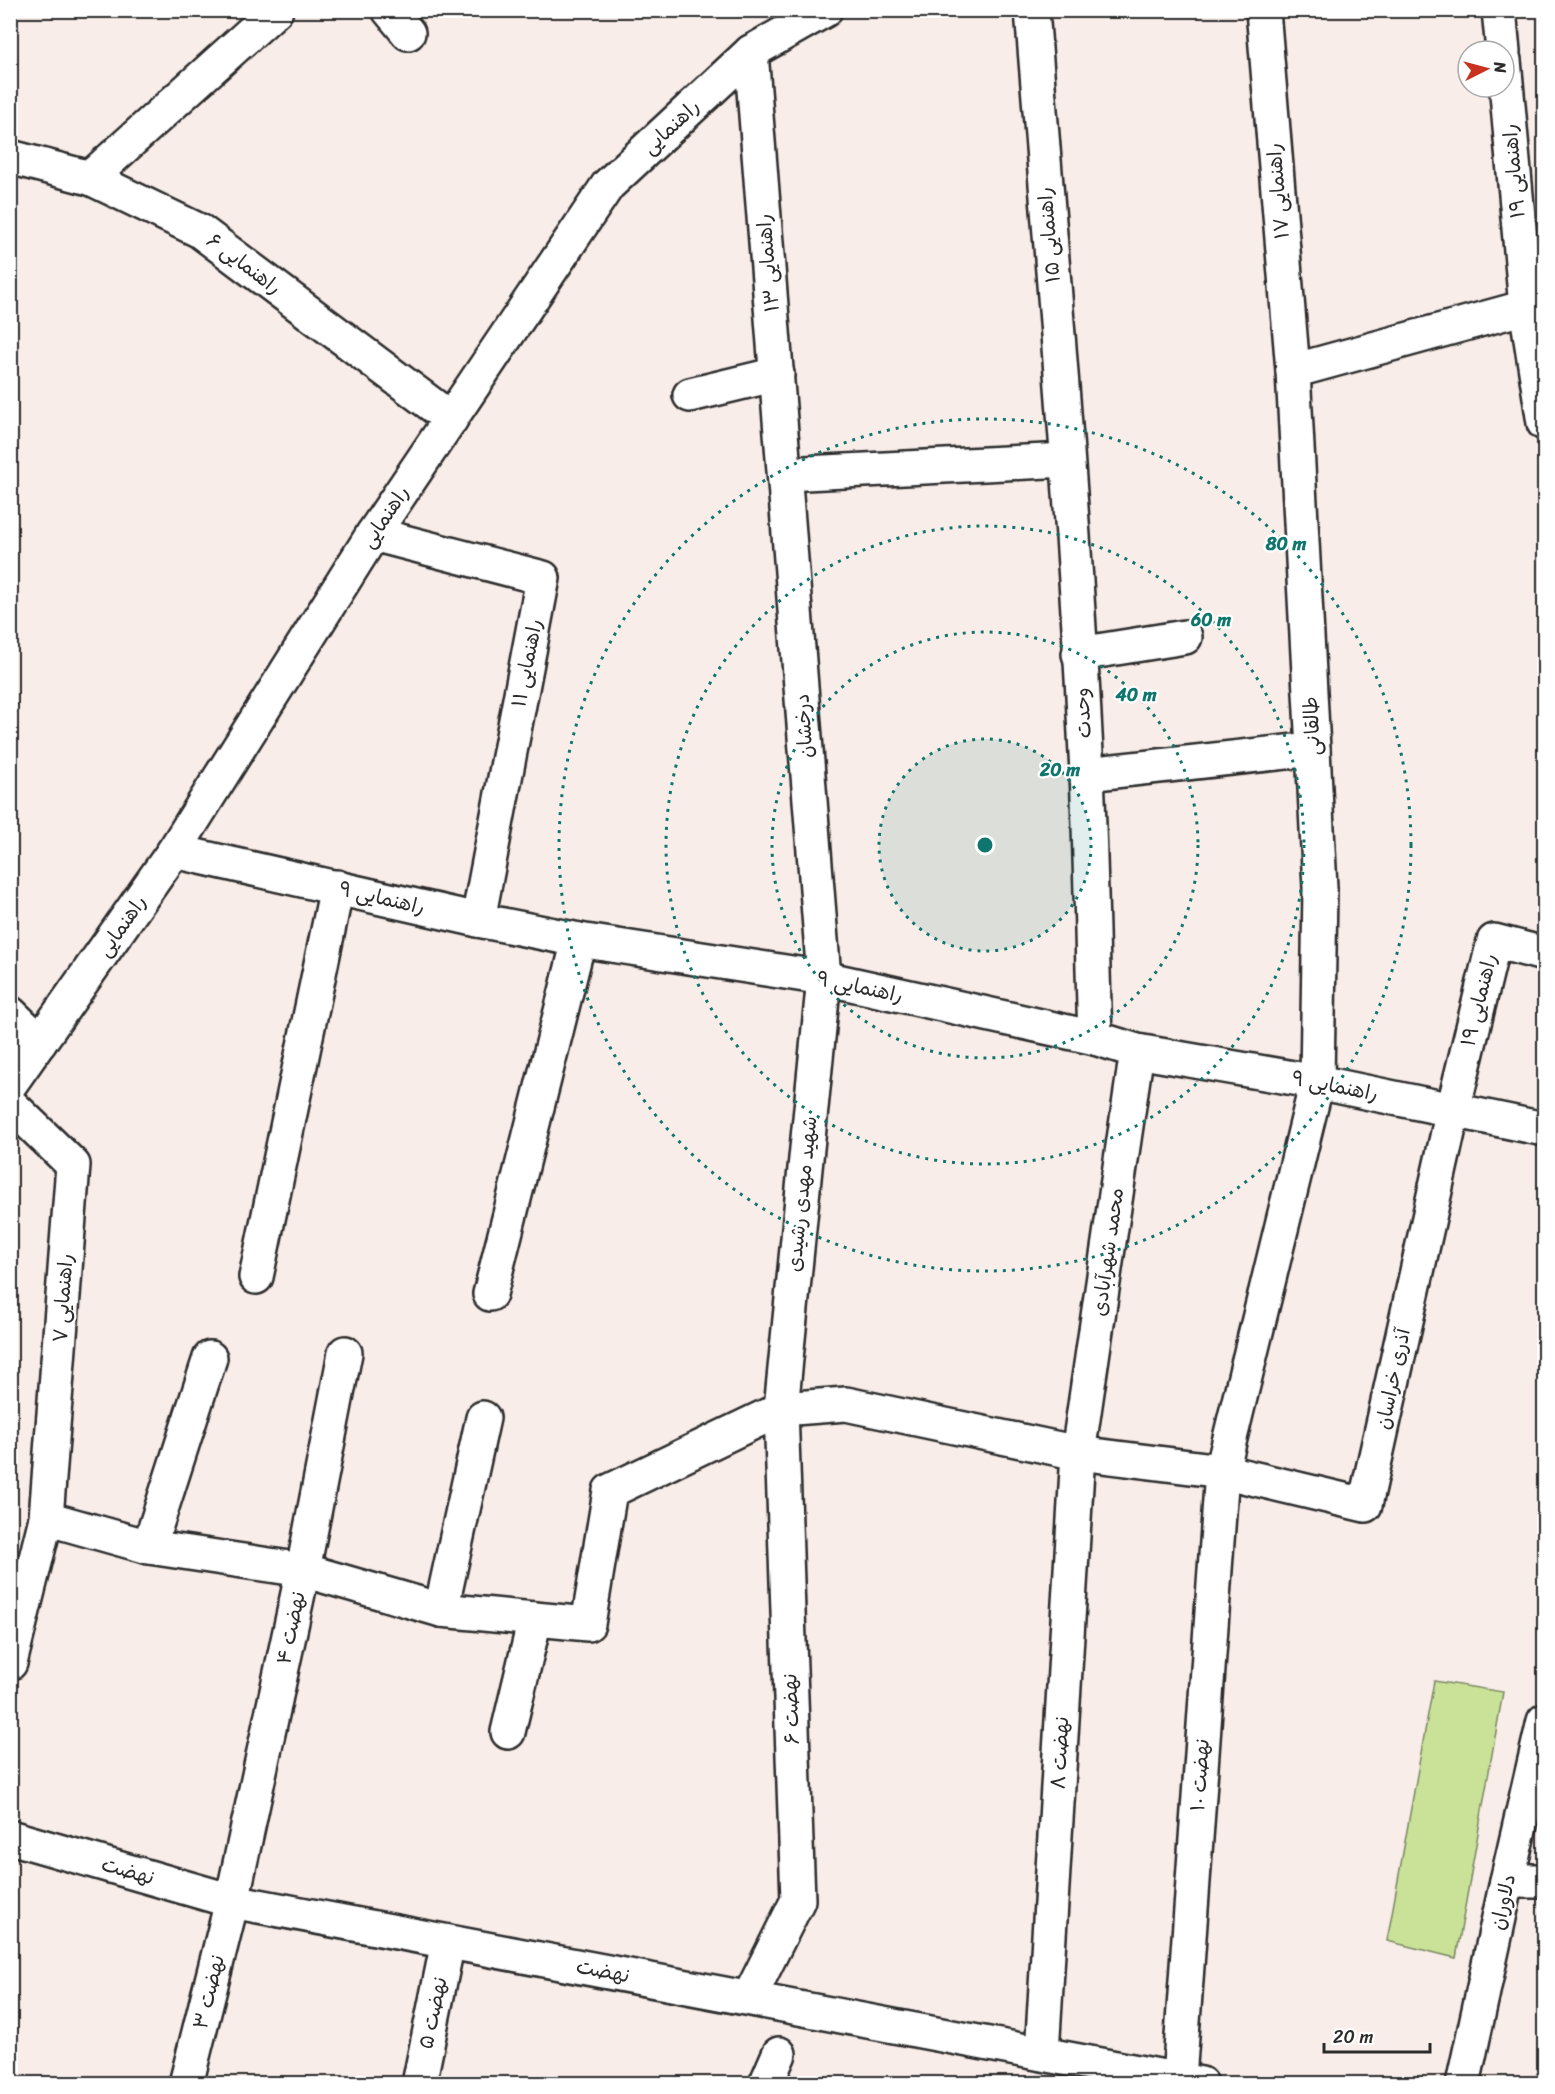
<svg xmlns="http://www.w3.org/2000/svg" width="1555" height="2094" font-family="Sriracha,'Playpen Sans Arabic',sans-serif">
	<style>
		.grass { fill: #cae298; stroke: #7a8662; stroke-width: 1.5 }
		.lines { fill: none; stroke-linecap: round; stroke-linejoin: round }
		.minor-casing { stroke: #2b2b2b; stroke-width: 38 }
		.tertiary-casing { stroke: #2b2b2b; stroke-width: 38 }
		.minor { stroke: #fff; stroke-width: 33 }
		.tertiary { stroke: #fff; stroke-width: 33 }
		.ring { fill: none; stroke: #0f766e; stroke-width: 3; stroke-dasharray: 3 6 }
		.labels { text-anchor: middle; dominant-baseline: central; stroke-width: 4.5; stroke-linejoin: round; paint-order: stroke }
		.street-label { font-size: 20px; fill: #2b2b2b; stroke: #fff }
		.centre { fill: #0f766e; stroke: #fff; stroke-width: 3 }
		.ring-label { font-size: 18px; text-anchor: middle; font-weight: bold; fill: #0f766e; stroke: #fff; stroke-width: 4.5; stroke-linejoin: round; paint-order: stroke }
	</style>
	<rect width="100%" height="100%" fill="#f8ede9"/>
	<filter id="ink" filterUnits="userSpaceOnUse"><feTurbulence type="fractalNoise" baseFrequency=".0167" numOctaves="2"/><feDisplacementMap in="SourceGraphic" scale="12" xChannelSelector="R" yChannelSelector="G"/><feConvolveMatrix kernelMatrix="1 2 1 2 8 2 1 2 1" color-interpolation-filters="sRGB"/></filter>
	<g filter="url(#ink)">
		<polygon class="grass" points="1434,1681 1503,1692 1456,1958 1387,1941"/>
		<g class="lines">
			<g class="minor-casing">
				<g id="minor">
					<polyline points="389,10 408,33"/>
					<path d="M1032,10C1052,265 1075,519 1087,774C1091,862 1092,950 1095,1038"/>
					<polyline points="1499,10 1503,51"/>
					<polyline points="1504,60 1526,307 1544,423"/>
					<polyline points="10,157 90,178 200,231 451,419"/>
					<polyline points="90,178 276,10"/>
					<polyline points="1293,371 1526,307"/>
					<polyline points="690,395 777,374"/>
					<polyline points="785,474 1067,460"/>
					<polyline points="373,534 543,578 478,920"/>
					<polyline points="1079,654 1185,637"/>
					<polyline points="1087,774 1313,749"/>
					<polyline points="174,851 373,534 608,185 751,52 825,10"/>
					<polyline points="10,1013 40,1042"/>
					<polyline points="10,1104 73,1165 46,1518 10,1663"/>
					<polyline points="256,1277 337,887"/>
					<polyline points="490,1294 579,940"/>
					<polyline points="46,1518 149,1547 303,1570 441,1610 588,1624 610,1491 781,1409 846,1404 1078,1453 1222,1471 1365,1505 1453,1110 1494,941 1544,954"/>
					<polyline points="149,1547 210,1358"/>
					<polyline points="441,1610 483,1418"/>
					<polyline points="508,1732 535,1619"/>
					<polyline points="1507,1881 1544,1881"/>
					<polyline points="749,1998 798,1900 781,1409 824,978 751,52"/>
					<polyline points="1042,2053 1078,1453 1137,1051"/>
					<polyline points="186,2084 232,1901 303,1570 345,1353"/>
					<polyline points="419,2084 448,1942"/>
					<polyline points="766,2084 779,2054"/>
					<polyline points="1176,2084 1179,2079 1222,1471 1317,1082 1320,888 1313,749 1293,371 1263,10"/>
				</g>
			</g>
			<g class="tertiary-casing">
				<g id="tertiary">
					<polyline points="10,1084 174,851 478,920 579,940 824,978 1095,1038 1137,1051 1317,1082 1544,1129"/>
					<polyline points="10,1837 232,1901 1201,2084"/>
					<polyline points="1463,2084 1507,1881 1544,1721"/>
				</g>
			</g>
			<use href="#minor" class="minor"/>
			<use href="#tertiary" class="tertiary"/>
		</g>
	</g>
	<circle cx="985" cy="845" r="106" fill="#0f766e" fill-opacity=".12"/>
	<g class="ring">
		<circle cx="985" cy="845" r="106"/>
		<circle cx="985" cy="845" r="213"/>
		<circle cx="985" cy="845" r="319"/>
		<circle cx="985" cy="845" r="426"/>
	</g>
	<g class="labels">
		<g class="street-label">
			<text transform="translate(671 127) rotate(-43)">راهنمایی</text>
			<text transform="translate(1514 171) rotate(-95)">راهنمایی ۱۹</text>
			<text transform="translate(1278 191) rotate(-95)">راهنمایی ۱۷</text>
			<text transform="translate(1049 235) rotate(-95)">راهنمایی ۱۵</text>
			<text transform="translate(768 263) rotate(-95)">راهنمایی ۱۳</text>
			<text transform="translate(244 264) rotate(37)">راهنمایی ۶</text>
			<text transform="translate(385 517) rotate(-56)">راهنمایی</text>
			<text transform="translate(527 663) rotate(-79)">راهنمایی ۱۱</text>
			<text transform="translate(1083 713) rotate(-93)">وحدت</text>
			<text transform="translate(804 726) rotate(-94)">درخشان</text>
			<text transform="translate(1312 726) rotate(-93)">طالقانی</text>
			<text transform="translate(382 898) rotate(13)">راهنمایی ۹</text>
			<text transform="translate(122 926) rotate(-55)">راهنمایی</text>
			<text transform="translate(860 987) rotate(12)">راهنمایی ۹</text>
			<text transform="translate(1479 1000) rotate(-76)">راهنمایی ۱۹</text>
			<text transform="translate(1335 1086) rotate(11)">راهنمایی ۹</text>
			<text transform="translate(802 1194) rotate(-84)">شهید مهدی رشیدی</text>
			<text transform="translate(1108 1252) rotate(-82)">محمد شهرآبادی</text>
			<text transform="translate(63 1298) rotate(-86)">راهنمایی ۷</text>
			<text transform="translate(1393 1379) rotate(-78)">آذری خراسان</text>
			<text transform="translate(291 1628) rotate(-78)">نهضت ۴</text>
			<text transform="translate(791 1709) rotate(-92)">نهضت ۶</text>
			<text transform="translate(1060 1753) rotate(-87)">نهضت ۸</text>
			<text transform="translate(1200 1775) rotate(-86)">نهضت ۱۰</text>
			<text transform="translate(128 1871) rotate(16)">نهضت</text>
			<text transform="translate(1503 1902) rotate(-78)">دلاوران</text>
			<text transform="translate(603 1971) rotate(11)">نهضت</text>
			<text transform="translate(209 1992) rotate(-76)">نهضت ۳</text>
			<text transform="translate(433 2013) rotate(-78)">نهضت ۵</text>
		</g>
	</g>
	<circle cx="985" cy="845" r="9" class="centre"/>
	<g class="ring-label">
		<text x="1286" y="550">80 m</text>
		<text x="1211" y="626">60 m</text>
		<text x="1136" y="701">40 m</text>
		<text x="1060" y="776">20 m</text>
	</g>
	<rect width="1555" height="2094" fill="none" stroke="#fff" stroke-width="36"/>
	<rect x="18" y="18" width="1519" height="2058" fill="none" stroke="#2b2b2b" stroke-width="2" filter="url(#ink)"/>
	<g transform="translate(1486 69) rotate(84)"><circle r="28" fill="#ffffff" stroke="#aaaaaa" stroke-width="1.5"/>
	<path d="M0-4.5L10 22L0 15L-10 22Z" fill="#c8321e"/>
	<text y="-9" font-size="16" font-weight="bold" text-anchor="middle" fill="#2b2b2b">N</text>
	</g>
	<path d="M1324 2043v9h106v-9" fill="none" stroke="#2b2b2b" stroke-width="3"/>
	<text x="1333" y="2043" font-size="18" fill="#2b2b2b" stroke="#ffffff" stroke-width="4.5" paint-order="stroke">20 m</text>
</svg>
